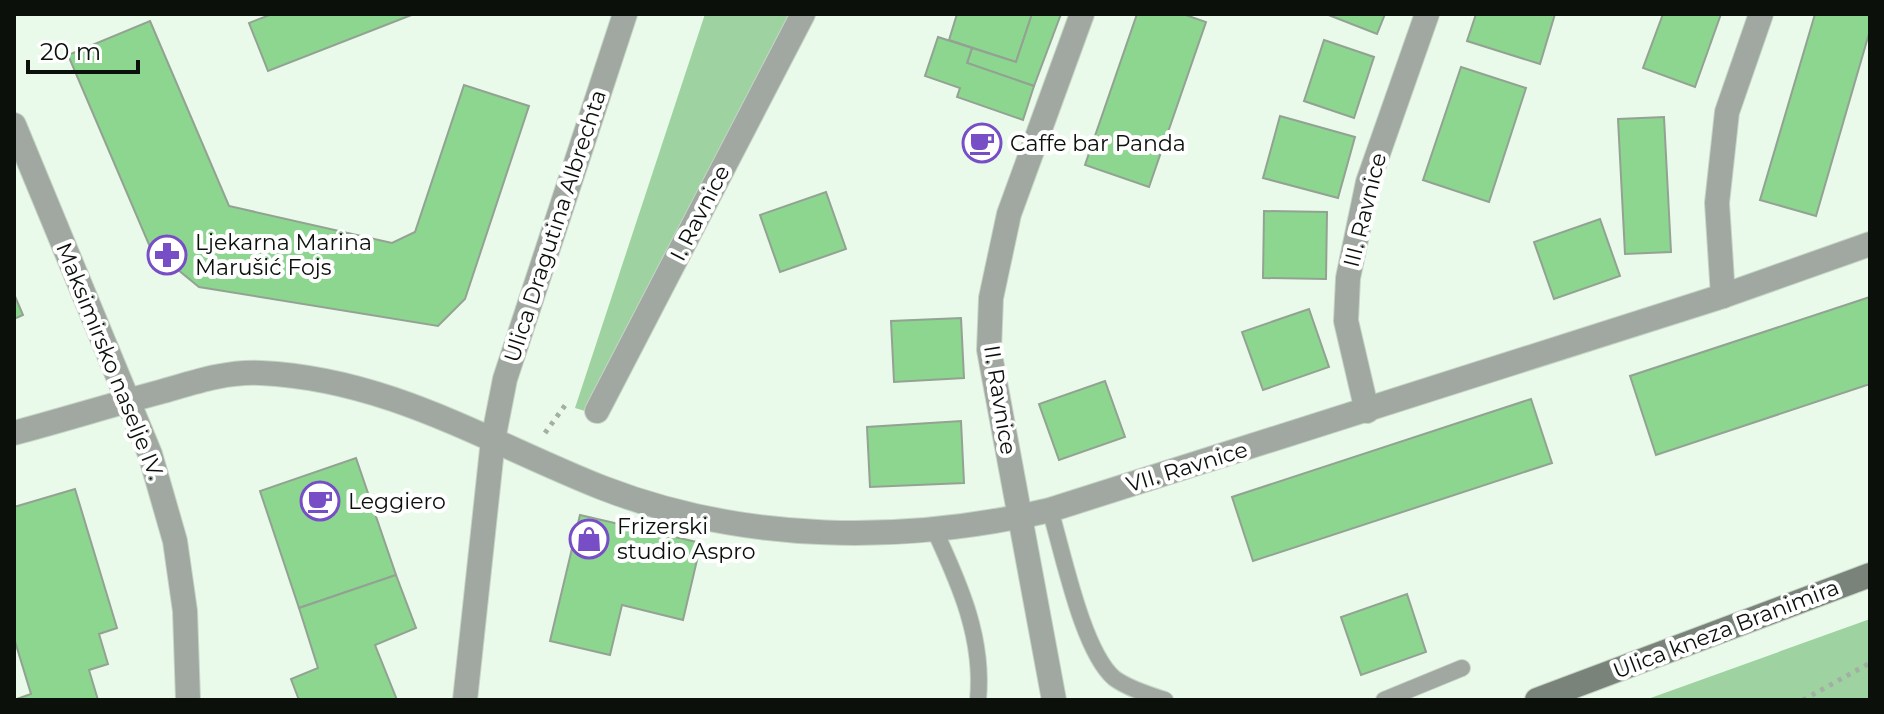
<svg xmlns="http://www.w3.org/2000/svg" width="1884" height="714" font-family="Montserrat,sans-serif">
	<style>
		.green { fill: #9ed2a0 }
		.building { fill: #8cd690; stroke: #93a293; stroke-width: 2 }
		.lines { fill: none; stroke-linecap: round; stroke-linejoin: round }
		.lane-casing { stroke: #c6d5c6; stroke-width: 18 }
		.street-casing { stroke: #c6d5c6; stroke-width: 26 }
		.secondary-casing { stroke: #c6d5c6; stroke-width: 26 }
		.path { stroke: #a3afa3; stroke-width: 5; stroke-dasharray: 4 6; stroke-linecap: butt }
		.lane { stroke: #a1a8a1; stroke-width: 16 }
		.street { stroke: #a1a8a1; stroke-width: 24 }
		.secondary { stroke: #798379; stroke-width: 24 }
		.labels { text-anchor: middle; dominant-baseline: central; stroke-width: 8; stroke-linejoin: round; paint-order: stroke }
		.poi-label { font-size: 22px; fill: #0b100b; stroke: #fff; text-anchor: start }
		.street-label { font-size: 22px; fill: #0b100b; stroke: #fff }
	</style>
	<rect width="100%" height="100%" fill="#eafaea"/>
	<g class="green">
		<polygon points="705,14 792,14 585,411 575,408"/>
		<polygon points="1870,619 1870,700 1645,700"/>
	</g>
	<g class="building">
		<polygon points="272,14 414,14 268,71 249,23"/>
		<polygon points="957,14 1032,14 1016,62 949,40"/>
		<polygon points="1032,14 1061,14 1034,86 967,63 972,48 1016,62"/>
		<polygon points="1137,14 1183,14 1206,22 1149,187 1085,165"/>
		<polygon points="1326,14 1385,14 1377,34"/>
		<polygon points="1476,14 1555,14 1540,64 1467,41"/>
		<polygon points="1663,14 1721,14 1695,87 1643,68"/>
		<polygon points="1815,14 1870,14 1870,30 1816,216 1760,200"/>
		<polygon points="150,21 229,206 392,243 415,232 464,85 529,106 465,299 438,326 199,287 150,247 68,55"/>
		<polygon points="938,37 972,48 967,63 1034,86 1023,120 957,97 960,88 925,76"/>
		<polygon points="1324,40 1374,57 1354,118 1304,101"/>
		<polygon points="1461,67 1526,88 1489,202 1423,180"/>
		<polygon points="1280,116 1355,137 1338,198 1263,178"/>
		<polygon points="1664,117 1671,252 1625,254 1618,119"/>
		<polygon points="826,192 846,249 780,272 760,215"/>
		<polygon points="1264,211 1327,212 1326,279 1263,278"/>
		<polygon points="1600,219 1620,276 1554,299 1534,242"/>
		<polygon points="14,294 23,315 14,319"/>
		<polygon points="1870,297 1870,384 1656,455 1630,376"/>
		<polygon points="1309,309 1329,367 1263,390 1242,332"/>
		<polygon points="961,318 964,378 894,382 891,321"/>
		<polygon points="1105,381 1125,437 1059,460 1039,404"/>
		<polygon points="1531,399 1552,463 1253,561 1232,497"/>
		<polygon points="961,421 964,483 870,487 867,427"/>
		<polygon points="356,458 396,575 299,608 260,491"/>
		<polygon points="75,489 117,628 99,634 108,664 89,670 98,700 14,700 31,694 14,638 14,507"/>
		<polygon points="580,515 701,543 683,620 622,605 610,655 550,641"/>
		<polygon points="396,575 416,628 375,645 397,700 299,700 291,679 318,668 299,608"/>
		<polygon points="1407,594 1426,652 1361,675 1341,617"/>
	</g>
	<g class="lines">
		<g class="lane-casing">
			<g id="lane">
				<path d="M1050,510C1063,552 1082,650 1114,678C1127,688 1149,695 1165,700"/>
				<path d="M935,531C960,585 984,639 978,700"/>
				<polyline points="1384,700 1462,668"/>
			</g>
		</g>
		<g class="street-casing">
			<g id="street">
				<polyline points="14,125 150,454 175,541 185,611 188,700"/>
				<polyline points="1723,296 1717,203 1727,112 1761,14"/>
				<polyline points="597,411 803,14"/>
				<polyline points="1367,411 1346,321 1348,278 1368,182 1427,14"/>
				<path d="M14,433C63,420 111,405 160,392C192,383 226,371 261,373C389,379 487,442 603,488C745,543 904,544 1050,510L1723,296L1870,244"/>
				<polyline points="465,700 493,440 505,379 625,14"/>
				<polyline points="1054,700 989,350 991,298 1009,214 1082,14"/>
			</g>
		</g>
		<g class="secondary-casing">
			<polyline id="secondary" points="1537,700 1870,575"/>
		</g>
		<g class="path">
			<polyline points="545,433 566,404 567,405"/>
			<polyline points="1803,700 1870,663"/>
		</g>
		<use href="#lane" class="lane"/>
		<use href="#street" class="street"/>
		<use href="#secondary" class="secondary"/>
	</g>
	<defs>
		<g id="cafe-ring" transform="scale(2)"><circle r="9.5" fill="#fff" stroke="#784ec7" stroke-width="1.5"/><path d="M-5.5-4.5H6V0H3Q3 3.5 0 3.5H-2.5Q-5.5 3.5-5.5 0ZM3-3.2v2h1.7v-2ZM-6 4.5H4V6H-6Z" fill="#784ec7"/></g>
		<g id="pharmacy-ring" transform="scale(2)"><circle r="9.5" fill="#fff" stroke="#784ec7" stroke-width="1.5"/><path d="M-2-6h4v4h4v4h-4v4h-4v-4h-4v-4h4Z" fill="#784ec7"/></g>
		<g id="shop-ring" transform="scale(2)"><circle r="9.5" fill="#fff" stroke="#784ec7" stroke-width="1.5"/><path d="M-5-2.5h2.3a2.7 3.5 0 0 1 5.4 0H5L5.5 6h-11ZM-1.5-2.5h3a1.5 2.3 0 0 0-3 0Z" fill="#784ec7"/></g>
	</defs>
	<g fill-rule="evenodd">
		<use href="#cafe-ring" x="982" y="143"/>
		<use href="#pharmacy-ring" x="167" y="255"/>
		<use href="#cafe-ring" x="320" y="501"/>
		<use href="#shop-ring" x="589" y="539"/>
	</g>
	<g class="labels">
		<g class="poi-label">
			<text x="1010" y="143">Caffe bar Panda</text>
			<text x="195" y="242">Ljekarna Marina<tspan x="195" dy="25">Marušić Fojs</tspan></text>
			<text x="348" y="501">Leggiero</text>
			<text x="617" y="526">Frizerski<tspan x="617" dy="25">studio Aspro</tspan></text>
		</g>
		<g class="street-label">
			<text transform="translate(1365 210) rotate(-76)">III. Ravnice</text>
			<text transform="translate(700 213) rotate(-63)">I. Ravnice</text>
			<text transform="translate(555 226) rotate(-72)">Ulica Dragutina Albrechta</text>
			<text transform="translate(110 361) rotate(68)">Maksimirsko naselje IV.</text>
			<text transform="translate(1000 400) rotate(81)">II. Ravnice</text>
			<text transform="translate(1187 467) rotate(-17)">VII. Ravnice</text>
			<text transform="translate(1726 629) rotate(-21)">Ulica kneza Branimira</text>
		</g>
	</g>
	<rect width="1884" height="714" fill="none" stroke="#0b100b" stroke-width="32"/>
	<path d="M28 60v12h110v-12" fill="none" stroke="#0b100b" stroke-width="4"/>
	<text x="40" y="60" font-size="24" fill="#0b100b" stroke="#ffffff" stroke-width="6" paint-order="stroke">20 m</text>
</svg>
